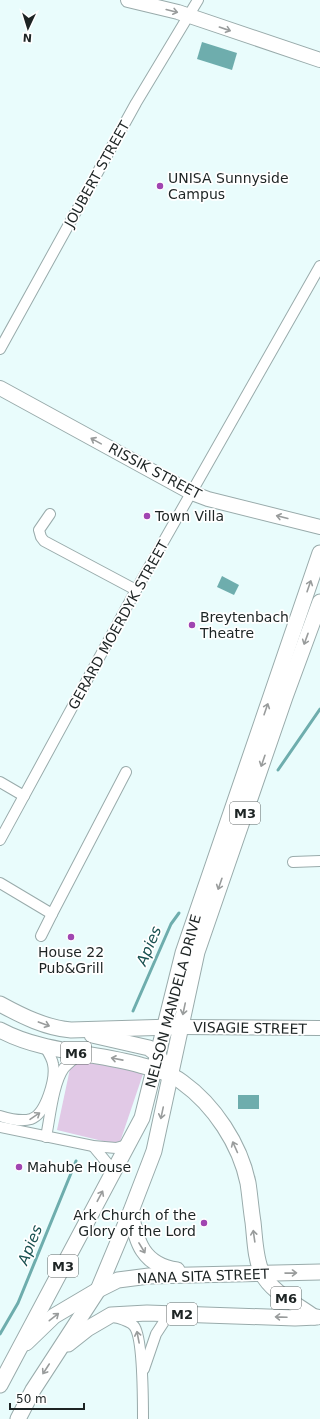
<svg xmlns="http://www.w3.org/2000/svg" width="320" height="1419" font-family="'DejaVu Sans',sans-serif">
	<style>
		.green { fill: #e1c9e6 }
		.water { fill: #6eadad }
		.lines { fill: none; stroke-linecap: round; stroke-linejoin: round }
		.stream { stroke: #6eadad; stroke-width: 3 }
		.street-casing { stroke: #99abab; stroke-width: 12 }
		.secondary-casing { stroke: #99abab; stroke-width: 16 }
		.primary-casing { stroke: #99abab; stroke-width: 17 }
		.street { stroke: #fff; stroke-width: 10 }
		.secondary { stroke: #fff; stroke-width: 14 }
		.primary { stroke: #fff; stroke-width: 15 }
		.oneway { stroke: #999c9c }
		.poi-dot { fill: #a045b1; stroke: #fff; stroke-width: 1.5 }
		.labels { text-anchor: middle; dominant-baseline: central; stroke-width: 3.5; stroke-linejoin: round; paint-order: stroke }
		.shield { fill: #fff; stroke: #616666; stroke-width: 1 }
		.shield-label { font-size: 13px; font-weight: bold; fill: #1d2424 }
		.street-label { font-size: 14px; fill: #1d2424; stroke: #fff }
		.poi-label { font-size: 14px; fill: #1d2424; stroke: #fff; text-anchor: start }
		.water-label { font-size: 15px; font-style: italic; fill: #185050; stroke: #fff }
	</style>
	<rect width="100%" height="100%" fill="#e9fcfc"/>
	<polygon class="green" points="76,1060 144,1071 119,1145 57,1130 71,1064"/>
	<g class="water">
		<polygon points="202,42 237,53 232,70 197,59"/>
		<polygon points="222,576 239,585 234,595 217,587"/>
		<rect x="238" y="1095" width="21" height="14"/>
	</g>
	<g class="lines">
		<g class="stream">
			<polyline points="278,770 320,709"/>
			<polyline points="133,1011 171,924 179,913"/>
			<polyline points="0,1334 18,1303 76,1161"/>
		</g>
		<g class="street-casing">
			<g id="street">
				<polyline points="0,349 136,103 198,0"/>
				<polyline points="50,514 39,530 41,537 44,541 136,590"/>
				<polyline points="0,782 24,796"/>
				<polyline points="0,840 136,590 320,266"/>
				<polyline points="293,862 320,861"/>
				<polyline points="0,883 52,914 126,772"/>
				<polyline points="41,936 52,914"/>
				<path d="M0,1116C10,1119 21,1122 31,1119C46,1114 56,1078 53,1064C52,1058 48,1052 45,1047"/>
				<polyline points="0,1127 93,1146 116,1148 127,1145"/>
				<path d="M46,1137C50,1118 53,1083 64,1068C69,1062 75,1058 81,1054"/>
				<polyline points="93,1146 108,1164 111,1176"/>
				<path d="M115,1317C121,1319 130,1321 134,1326C143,1337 143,1402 143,1419"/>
				<polyline points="144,1369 156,1334 169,1314"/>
			</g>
		</g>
		<g class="secondary-casing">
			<g id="secondary">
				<polyline points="128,0 178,12 320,60"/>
				<polyline points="0,388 192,493 208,499 320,527"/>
				<polyline points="180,1027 320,1028"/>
			</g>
		</g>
		<g class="primary-casing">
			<g id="primary">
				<path d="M0,1004C22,1016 46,1028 71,1030L173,1027"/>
				<path d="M0,1030C43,1053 94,1052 140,1065C154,1069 170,1073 182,1082C214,1105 240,1144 248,1183C250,1196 251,1210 253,1222C255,1239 255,1258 262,1273C271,1292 298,1305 314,1317"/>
				<polyline points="92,1035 149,1048 158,1055 162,1062"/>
				<path d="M131,1212C136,1242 143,1265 177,1270"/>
				<polyline points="26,1343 54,1316 98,1290 118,1280 149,1276 320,1272"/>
				<polyline points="68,1344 87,1329 111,1315 147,1313 295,1318 317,1317"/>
				<polyline points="0,1385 142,1118 183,953 320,553"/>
				<polyline points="18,1419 33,1390 98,1290 131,1211 151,1159 154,1151 197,952 285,697 320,602"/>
			</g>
		</g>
		<use href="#street" class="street"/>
		<use href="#secondary" class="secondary"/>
		<use href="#primary" class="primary"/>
	</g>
	<defs><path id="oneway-shaft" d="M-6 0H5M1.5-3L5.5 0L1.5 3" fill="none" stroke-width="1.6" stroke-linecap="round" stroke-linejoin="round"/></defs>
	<g class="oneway">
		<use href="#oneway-shaft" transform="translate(172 11) rotate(14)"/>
		<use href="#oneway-shaft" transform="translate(225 29) rotate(19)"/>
		<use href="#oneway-shaft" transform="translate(96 441) rotate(-151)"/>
		<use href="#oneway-shaft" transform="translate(282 517) rotate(-166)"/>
		<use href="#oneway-shaft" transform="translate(309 586) rotate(-71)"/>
		<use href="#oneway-shaft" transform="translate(306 639) rotate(110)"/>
		<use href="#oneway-shaft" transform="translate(266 709) rotate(-71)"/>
		<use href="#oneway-shaft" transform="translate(263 761) rotate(109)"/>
		<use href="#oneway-shaft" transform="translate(220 884) rotate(109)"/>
		<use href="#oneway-shaft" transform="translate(184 1009) rotate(102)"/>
		<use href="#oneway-shaft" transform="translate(44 1024) rotate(20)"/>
		<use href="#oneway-shaft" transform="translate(117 1059) rotate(-169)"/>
		<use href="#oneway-shaft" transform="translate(162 1113) rotate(102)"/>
		<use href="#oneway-shaft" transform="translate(35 1116) rotate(-34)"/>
		<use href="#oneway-shaft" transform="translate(235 1147) rotate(-114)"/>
		<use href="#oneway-shaft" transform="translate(100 1196) rotate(-62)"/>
		<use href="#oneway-shaft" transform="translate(254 1236) rotate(-98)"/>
		<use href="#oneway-shaft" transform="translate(142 1248) rotate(59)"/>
		<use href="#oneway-shaft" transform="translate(291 1273) rotate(-1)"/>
		<use href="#oneway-shaft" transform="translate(54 1317) rotate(-38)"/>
		<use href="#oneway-shaft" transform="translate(281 1317) rotate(-178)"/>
		<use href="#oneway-shaft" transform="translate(138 1337) rotate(-101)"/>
		<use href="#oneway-shaft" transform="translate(46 1369) rotate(123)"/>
	</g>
	<g class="poi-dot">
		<circle cx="160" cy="186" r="4"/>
		<circle cx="147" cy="516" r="4"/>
		<circle cx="192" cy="625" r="4"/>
		<circle cx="71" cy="937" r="4"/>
		<circle cx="19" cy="1167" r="4"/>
		<circle cx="204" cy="1223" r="4"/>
	</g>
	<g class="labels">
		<g class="shield">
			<rect x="230" y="802" width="30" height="22" rx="3"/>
			<rect x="61" y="1042" width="30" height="22" rx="3"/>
			<rect x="48" y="1255" width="30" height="22" rx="3"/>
			<rect x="271" y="1287" width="30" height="22" rx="3"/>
			<rect x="167" y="1303" width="30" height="22" rx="3"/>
		</g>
		<g class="shield-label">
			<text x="245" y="813">M3</text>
			<text x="76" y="1053">M6</text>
			<text x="63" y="1266">M3</text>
			<text x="286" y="1298">M6</text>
			<text x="182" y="1314">M2</text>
		</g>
		<g class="street-label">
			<text transform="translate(97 174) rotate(-61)">JOUBERT STREET</text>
			<text transform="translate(155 471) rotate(28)">RISSIK STREET</text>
			<text transform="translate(118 625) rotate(-61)">GERARD MOERDYK STREET</text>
			<text transform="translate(173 1001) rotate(-75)">NELSON MANDELA DRIVE</text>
			<text transform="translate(250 1028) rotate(1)">VISAGIE STREET</text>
			<text transform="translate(203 1276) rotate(-2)">NANA SITA STREET</text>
		</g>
		<g class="poi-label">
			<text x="168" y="178">UNISA Sunnyside<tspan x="168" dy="16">Campus</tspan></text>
			<text x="155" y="516">Town Villa</text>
			<text x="200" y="617">Breytenbach<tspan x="200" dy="16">Theatre</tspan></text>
			<text x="71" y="952" text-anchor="middle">House 22<tspan x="71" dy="16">Pub&amp;Grill</tspan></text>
			<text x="27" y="1167">Mahube House</text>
			<text x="196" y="1215" text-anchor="end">Ark Church of the<tspan x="196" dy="16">Glory of the Lord</tspan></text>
		</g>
		<g class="water-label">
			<text transform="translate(149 946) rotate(-67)">Apies</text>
			<text transform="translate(30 1245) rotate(-68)">Apies</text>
		</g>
	</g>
	<g transform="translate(28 28) rotate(184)" stroke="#ffffff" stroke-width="3" paint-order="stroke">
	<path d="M0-3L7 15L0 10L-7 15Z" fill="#1d2424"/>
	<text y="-6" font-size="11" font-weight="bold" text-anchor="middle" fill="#1d2424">N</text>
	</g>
	<path d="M10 1403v6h74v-6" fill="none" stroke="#1d2424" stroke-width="2"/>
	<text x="16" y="1403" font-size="12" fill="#1d2424" stroke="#ffffff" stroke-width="3" paint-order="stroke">50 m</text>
</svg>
